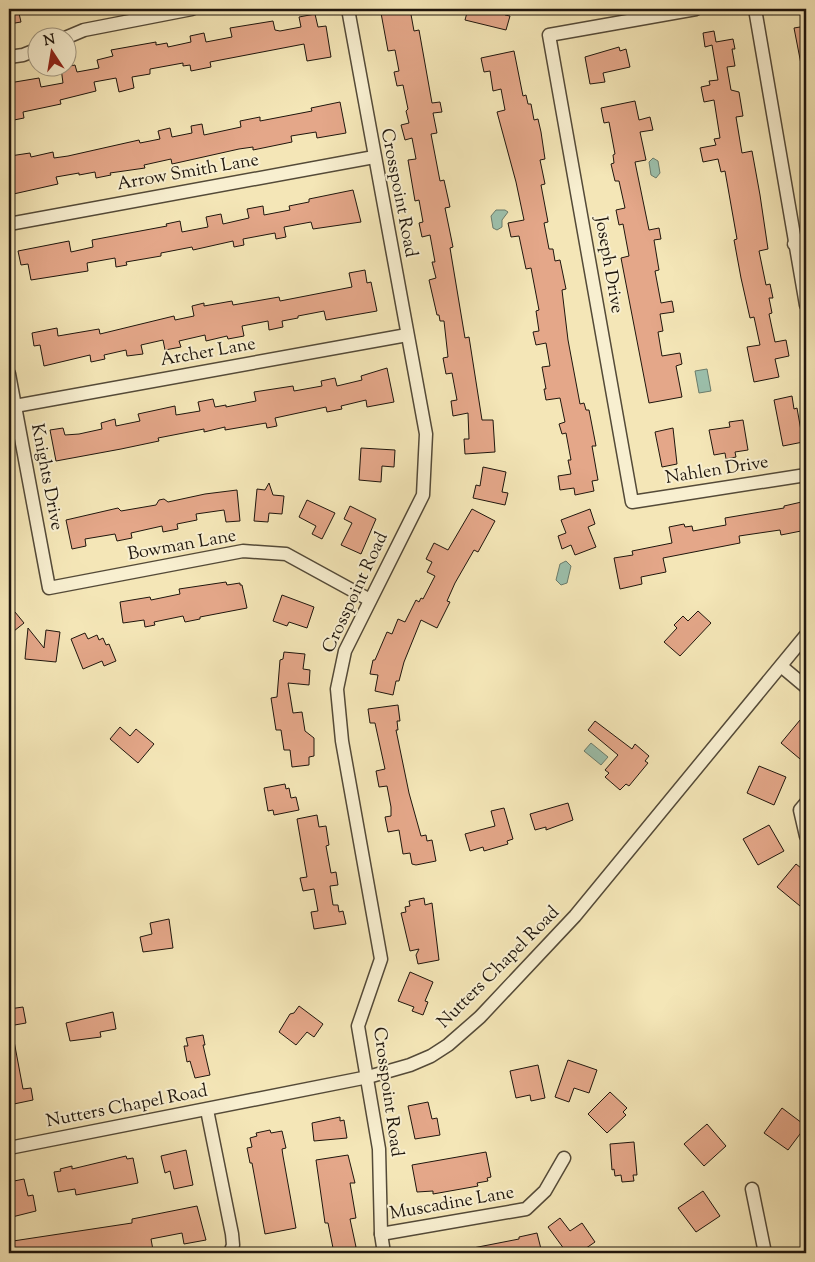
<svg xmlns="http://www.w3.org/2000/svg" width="815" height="1262" font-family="'Sorts Mill Goudy',serif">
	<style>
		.water { fill: #9cc0ac; stroke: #6a7c6c }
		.building { fill: #e4a789; stroke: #1f160d }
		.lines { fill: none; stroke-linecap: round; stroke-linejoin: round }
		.minor-casing { stroke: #544a38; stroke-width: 15 }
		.minor { stroke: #f8efd0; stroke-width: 12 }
		.labels { text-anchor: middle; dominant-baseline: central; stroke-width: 4; stroke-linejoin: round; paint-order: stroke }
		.street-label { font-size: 18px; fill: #1f160d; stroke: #f8efd0 }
	</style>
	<rect width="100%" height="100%" fill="#f4e6b7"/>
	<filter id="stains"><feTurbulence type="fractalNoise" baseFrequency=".004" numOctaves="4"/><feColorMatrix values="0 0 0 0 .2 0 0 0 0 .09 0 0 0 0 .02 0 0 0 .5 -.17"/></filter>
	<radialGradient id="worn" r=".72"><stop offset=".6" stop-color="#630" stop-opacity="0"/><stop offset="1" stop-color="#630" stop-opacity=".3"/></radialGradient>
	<g class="water">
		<polygon points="653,158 658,161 660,173 656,178 651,175 649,162"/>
		<polygon points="496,210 505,210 508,212 502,220 502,227 497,230 493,228 491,216"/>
		<polygon points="707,369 711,391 699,393 695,371"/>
		<polygon points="566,561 571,566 567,583 561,585 556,580 560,564"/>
		<polygon points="591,743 608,757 601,765 584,751"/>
	</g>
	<g class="building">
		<polygon points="9,9 18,9 21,22 9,24"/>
		<polygon points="383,9 410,9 414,31 419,30 432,103 440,102 442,112 433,113 437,133 431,134 440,181 444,180 450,207 445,208 453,247 450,248 465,338 469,337 474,369 482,420 493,420 495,452 465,454 464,439 469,439 468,413 453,416 451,401 457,400 452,373 446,374 443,358 448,357 444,321 440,321 439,315 437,315 429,280 436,278 432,262 435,262 430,235 422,237 419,223 423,222 419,200 415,201 408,160 416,159 412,138 405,140 401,125 409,123 406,111 408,109 403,85 397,86 394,72 399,71 395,50 388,51 381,13 384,12"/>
		<polygon points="468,9 507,9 505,15 510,16 506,30 465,20"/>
		<polygon points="315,14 318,27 326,26 331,57 307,61 304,44 210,62 211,67 191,71 190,65 183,66 183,63 150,69 150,74 132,77 134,88 119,92 116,78 94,82 96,91 60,100 61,104 23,112 24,118 9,121 9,83 39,78 41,87 63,83 61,68 75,65 77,72 99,68 97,60 113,56 111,50 156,42 156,45 167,43 168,47 191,42 190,36 204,33 206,42 232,37 230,28 273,21 275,30 280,31 301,27 299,17"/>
		<polygon points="806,26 806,64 801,64 794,28"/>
		<polygon points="714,31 716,42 733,39 735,49 732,49 735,66 727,67 731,90 739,92 743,116 736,117 742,153 752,151 760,195 768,249 759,251 766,285 770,284 773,298 769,298 772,313 769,314 775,342 786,340 789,356 775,359 779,377 754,382 747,347 760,345 754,317 750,318 741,278 734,240 737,239 725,171 721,172 718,159 703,162 700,148 716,145 714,139 720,138 714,100 704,102 701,87 710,85 709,81 718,80 712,45 705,47 703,33"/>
		<polygon points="619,47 620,51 626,49 630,67 603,73 605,82 590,84 585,57"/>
		<polygon points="514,51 523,96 526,95 528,104 531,104 534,120 538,119 541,132 545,159 540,160 545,184 541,185 548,222 544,223 549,249 553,249 555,261 560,260 566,289 562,290 568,340 580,404 584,403 586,410 589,410 596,446 592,446 598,480 592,481 594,491 575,495 574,488 560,490 558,476 571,474 568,460 571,460 566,433 562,434 559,424 565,422 560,398 546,400 544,389 546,389 542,367 550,366 546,343 536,345 533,332 539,331 536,311 539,310 531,268 526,269 519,236 511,237 508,223 524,220 516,182 497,112 505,110 501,89 493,91 490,71 484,72 481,58"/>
		<polygon points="635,101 639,120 650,117 653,130 640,132 646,160 635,162 649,230 659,228 661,239 654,240 659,270 655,271 661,303 672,301 674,312 660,314 663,331 658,332 662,356 680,353 682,364 676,366 682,397 649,403 621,258 629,256 623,224 619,225 616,210 625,208 619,181 615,181 611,164 614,163 613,155 615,154 609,122 604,123 601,108"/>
		<polygon points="340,102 346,133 317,138 316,132 291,136 292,142 253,150 253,147 239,149 172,164 171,159 144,165 145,168 110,173 111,175 96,178 95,172 79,175 79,173 56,177 58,184 9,195 9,176 11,176 9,167 13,166 10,156 30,153 31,157 53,152 54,158 68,156 139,140 140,143 160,139 158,131 170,128 172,137 192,133 191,126 202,124 204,135 241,127 240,121 260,117 260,121 312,111 311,108"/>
		<polygon points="353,190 361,222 313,229 311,222 284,227 286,237 276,239 275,233 243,239 244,245 234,247 233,241 193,250 192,247 161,253 161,256 126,262 127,265 116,267 115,258 87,263 88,271 31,280 28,264 21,265 18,251 69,241 71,252 93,247 92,240 167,226 166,224 180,221 182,232 208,227 206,217 221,214 223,224 249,218 247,209 263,206 264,215 290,210 289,206 309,202 309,199"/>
		<polygon points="365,270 367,283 371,282 377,311 326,320 324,311 298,316 298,318 282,321 283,327 269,330 268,321 242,326 244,336 228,339 227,336 206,341 205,335 179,341 181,347 165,350 163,340 141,345 143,354 127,356 126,350 104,355 105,359 91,362 90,355 44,366 40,345 34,346 32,333 57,328 58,336 99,329 100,334 174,316 175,320 194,316 192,306 204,303 204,306 232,301 233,305 279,297 280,301 352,287 349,273"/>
		<polygon points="387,368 394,402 367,407 366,400 341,406 342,409 327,412 326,407 275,418 277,426 267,428 266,423 225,430 225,427 204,432 204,429 158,438 159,441 121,449 56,461 50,430 63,428 65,435 79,434 102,429 101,423 115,419 116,426 140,421 138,414 175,406 176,415 200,411 198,402 213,399 215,407 226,405 226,407 256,401 254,392 293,386 294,391 322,386 321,381 335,378 337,386 362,380 361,376"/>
		<polygon points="792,396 794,409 797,408 803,442 783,446 774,400"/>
		<polygon points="743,420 748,450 735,452 736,457 726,459 725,453 714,455 709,430 730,427 729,422"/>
		<polygon points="673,428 677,464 662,467 655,432"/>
		<polygon points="361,448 395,450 394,467 382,466 381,482 359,480"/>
		<polygon points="483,467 506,472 502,492 508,493 505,505 473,498 476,485 480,486"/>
		<polygon points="269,483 273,495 284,496 282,514 269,513 268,522 254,521 257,489 265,490"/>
		<polygon points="237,490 240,521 226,522 224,510 196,514 197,520 177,524 178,529 163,532 162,526 131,533 132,538 117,541 115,534 85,539 86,546 72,549 66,520 118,508 121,511 156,505 159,500 164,499 168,502 205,494"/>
		<polygon points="307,500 335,513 322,539 312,534 316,526 299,517"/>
		<polygon points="806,501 806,530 781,535 780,530 739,536 740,543 663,558 666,572 641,577 642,584 620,589 614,558 633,555 632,551 672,543 669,527 684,524 685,527 692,526 693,531 726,525 725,518 784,508 784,506"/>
		<polygon points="350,506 376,519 361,554 341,545 352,523 344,519"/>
		<polygon points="472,509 495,521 489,532 478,552 474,550 455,583 447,601 450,602 437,628 421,620 404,662 399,681 396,681 393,695 375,691 378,675 370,674 373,660 375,660 387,632 392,634 398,619 405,622 416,600 419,602 421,598 423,599 435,576 427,572 432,562 426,559 434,543 448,550"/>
		<polygon points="590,509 595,524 588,527 596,547 575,555 571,545 562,549 558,536 566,533 561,520"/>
		<polygon points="226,582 227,585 240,583 240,585 242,585 247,608 200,617 200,619 185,622 183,616 154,622 155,625 145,627 144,620 123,623 120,602 150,597 151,600 180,594 179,589"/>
		<polygon points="282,595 314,607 307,628 289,622 287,626 273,621"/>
		<polygon points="698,611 711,623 680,656 664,642 677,628 674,625 683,616 688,621"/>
		<polygon points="15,612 24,623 9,635 9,617"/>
		<polygon points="28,628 44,648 46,630 60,632 56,662 25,659"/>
		<polygon points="85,633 88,639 97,635 99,640 103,638 106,645 109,644 116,661 104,666 102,661 83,669 71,639"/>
		<polygon points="284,652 305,654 303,669 310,670 309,685 288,683 293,713 302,712 305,731 314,738 314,756 309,757 309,765 292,767 290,750 284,750 281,730 276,730 271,698 277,697 280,660 283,659"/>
		<polygon points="398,705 400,721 397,721 398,730 396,730 409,793 421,836 426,835 427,841 432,840 436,861 416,865 412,864 410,853 403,854 399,830 388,832 385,817 391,816 391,807 387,786 379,787 376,771 385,769 375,723 370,723 368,709"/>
		<polygon points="800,720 806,725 806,764 781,743"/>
		<polygon points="595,721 632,749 635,744 649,756 645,761 648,763 629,786 626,784 620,790 605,777 609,773 605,770 618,755 588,730"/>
		<polygon points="120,727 130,736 136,729 154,744 138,763 110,739"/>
		<polygon points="759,766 786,777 774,805 747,793"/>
		<polygon points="285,784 286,789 289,788 291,798 296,797 299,810 274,815 273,810 268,811 264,788"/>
		<polygon points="568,803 573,820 546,830 546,827 535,830 530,814"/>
		<polygon points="504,808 513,839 507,841 508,844 484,851 483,847 470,851 465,834 495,826 491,811"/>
		<polygon points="317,815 319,827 326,826 329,845 326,846 331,873 336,872 338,885 330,886 333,905 338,905 339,912 343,911 346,924 314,929 311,912 318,911 314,889 303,891 300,878 307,877 297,819"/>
		<polygon points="769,825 784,851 758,865 743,839"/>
		<polygon points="796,864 806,872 806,898 800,906 777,887"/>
		<polygon points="424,898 425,905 432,903 439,960 418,964 416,955 419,949 410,951 401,913 406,912 405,907 410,906 409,901"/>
		<polygon points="169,919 173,948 143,952 140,937 152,934 150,923"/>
		<polygon points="410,972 433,982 425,1001 428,1002 423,1015 412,1011 414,1007 398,1001"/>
		<polygon points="299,1006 323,1024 314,1037 307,1032 296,1045 279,1032 290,1014 294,1013"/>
		<polygon points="23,1007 26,1023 9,1026 9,1009"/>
		<polygon points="113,1012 116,1029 100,1032 101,1037 70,1041 66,1023"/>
		<polygon points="203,1035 205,1045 203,1045 210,1075 195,1078 190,1061 187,1062 184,1046 188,1046 186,1038"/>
		<polygon points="14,1041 23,1089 31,1088 33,1100 9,1105 9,1042"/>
		<polygon points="568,1060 597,1070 589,1093 574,1088 569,1102 555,1097"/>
		<polygon points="538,1065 545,1098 531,1101 530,1095 516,1098 510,1071"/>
		<polygon points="610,1092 627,1108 623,1112 626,1115 607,1133 588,1114"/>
		<polygon points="428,1102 432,1119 437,1118 440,1135 415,1139 408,1106"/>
		<polygon points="782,1108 806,1126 788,1150 764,1133"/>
		<polygon points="340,1117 340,1121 344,1120 347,1138 314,1141 312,1123"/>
		<polygon points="707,1124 726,1146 704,1166 684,1144"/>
		<polygon points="270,1130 271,1133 282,1131 286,1148 282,1149 283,1156 296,1228 265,1234 252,1163 250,1163 247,1148 252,1147 250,1138 257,1136 256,1133"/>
		<polygon points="634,1142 637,1175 633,1175 634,1181 622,1182 621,1175 615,1176 614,1169 612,1170 610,1144"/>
		<polygon points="186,1150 193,1185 174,1189 170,1171 165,1173 161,1156"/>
		<polygon points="486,1152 491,1177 487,1178 488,1181 477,1183 478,1186 433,1194 433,1191 417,1192 412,1165"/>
		<polygon points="348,1155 355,1183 350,1183 356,1218 350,1219 356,1247 353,1248 354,1253 334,1253 328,1223 325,1223 316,1160"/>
		<polygon points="126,1156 127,1159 133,1158 138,1183 76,1195 75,1189 58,1192 54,1172 61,1171 60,1169 72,1166 72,1169"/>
		<polygon points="24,1179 28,1196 33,1195 36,1211 12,1217 9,1201 9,1182"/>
		<polygon points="703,1191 720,1216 696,1232 678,1208"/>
		<polygon points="197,1206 206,1240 184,1244 182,1233 151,1239 153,1250 133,1253 16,1253 13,1241 132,1223 132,1219"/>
		<polygon points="560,1218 570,1231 582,1223 595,1242 579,1253 567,1253 548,1227"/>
		<polygon points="537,1233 542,1253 473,1253 473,1248 519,1239 519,1237"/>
	</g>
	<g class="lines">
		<g class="minor-casing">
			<g id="minor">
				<polyline points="348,9 426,434 423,495 345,651 337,689 342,741 381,959 358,1026 379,1149 381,1234 384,1253"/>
				<polyline points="696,9 549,35 632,502 806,475"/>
				<polyline points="755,9 806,305"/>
				<polyline points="65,38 84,30 192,9"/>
				<polyline points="9,57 23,55 38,49"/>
				<polyline points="9,224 374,157"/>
				<polyline points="794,244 806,242"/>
				<polyline points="9,374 49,588 243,551 286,554 370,600"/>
				<polyline points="15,406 407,335"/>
				<polyline points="781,666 806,687"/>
				<polyline points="806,803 800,810 806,836"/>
				<polyline points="207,1110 232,1234 233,1245 230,1253"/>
				<polyline points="9,1148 368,1077 410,1065 431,1056 448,1045 480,1017 575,916 806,635"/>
				<polyline points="752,1189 765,1253"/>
				<polyline points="381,1234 526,1209 545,1191 564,1158"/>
			</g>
		</g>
		<use href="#minor" class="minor"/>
	</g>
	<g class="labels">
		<g class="street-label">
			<text transform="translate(188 173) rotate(-10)">Arrow Smith Lane</text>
			<text transform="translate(398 193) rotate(79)">Crosspoint Road</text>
			<text transform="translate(608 265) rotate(80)">Joseph Drive</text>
			<text transform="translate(208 353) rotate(-10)">Archer Lane</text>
			<text transform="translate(717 471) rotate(-9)">Nahlen Drive</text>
			<text transform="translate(46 477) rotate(79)">Knights Drive</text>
			<text transform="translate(182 546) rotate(-10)">Bowman Lane</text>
			<text transform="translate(356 593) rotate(-65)">Crosspoint Road</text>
			<text transform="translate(499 968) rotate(-45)">Nutters Chapel Road</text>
			<text transform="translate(387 1092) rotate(82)">Crosspoint Road</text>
			<text transform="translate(127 1107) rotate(-11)">Nutters Chapel Road</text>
			<text transform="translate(452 1204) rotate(-10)">Muscadine Lane</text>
		</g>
	</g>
	<rect width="815" height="1262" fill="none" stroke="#f4e6b7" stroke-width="30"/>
	<rect x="10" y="10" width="795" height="1242" fill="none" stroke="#1f160d" stroke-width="2.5"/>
	<rect x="15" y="15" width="785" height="1232" fill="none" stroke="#1f160d"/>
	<g transform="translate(52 52) rotate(348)"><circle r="24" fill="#f8efd0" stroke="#a19882"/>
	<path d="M0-4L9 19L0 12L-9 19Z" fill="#8f2418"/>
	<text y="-8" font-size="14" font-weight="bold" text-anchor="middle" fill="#1f160d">N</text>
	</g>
	<rect width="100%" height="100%" filter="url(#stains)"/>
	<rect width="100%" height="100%" fill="url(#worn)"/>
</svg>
